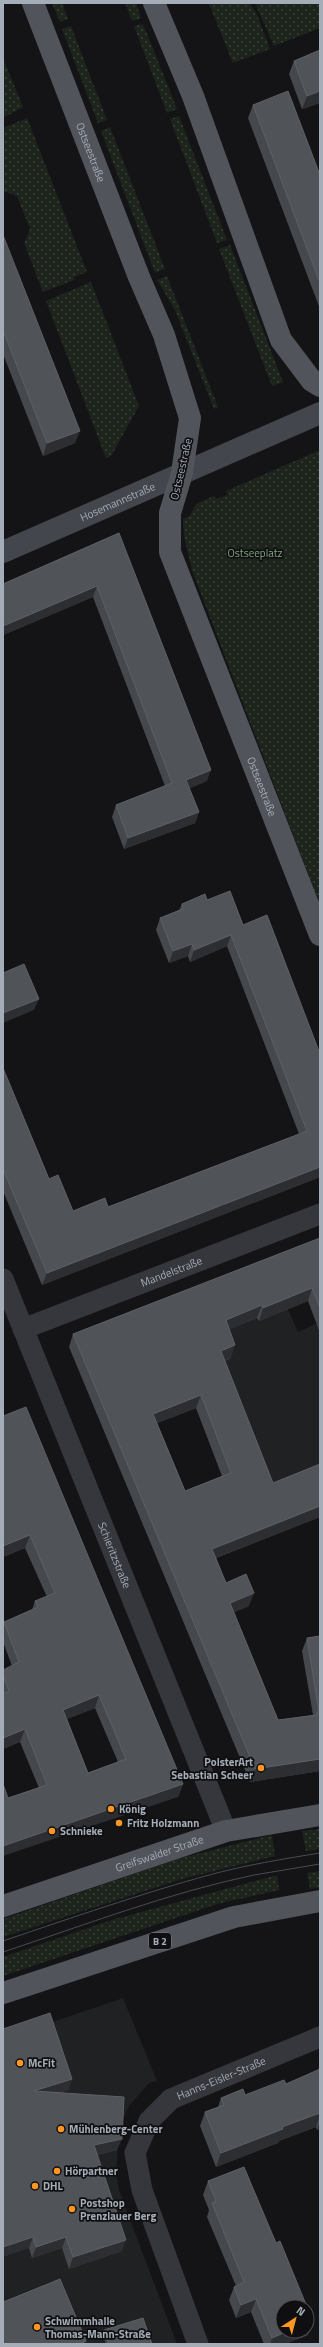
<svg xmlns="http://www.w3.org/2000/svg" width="323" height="2347" font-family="'Titillium Web',sans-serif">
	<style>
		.built { fill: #202123 }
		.grass { fill: url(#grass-dots) }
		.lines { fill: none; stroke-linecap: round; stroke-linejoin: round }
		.street { stroke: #35373c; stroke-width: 21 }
		.secondary { stroke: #43464c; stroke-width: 22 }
		.primary { stroke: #51545b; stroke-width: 22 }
		.tram { stroke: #484b51; stroke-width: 1 }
		.wall { fill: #45484c; fill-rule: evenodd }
		.shaded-wall { fill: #2d2e32 }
		.building { fill: #505358; stroke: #5d6167; fill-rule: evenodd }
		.poi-dot { fill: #ff9623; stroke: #0f0f11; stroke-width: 1.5 }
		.labels { text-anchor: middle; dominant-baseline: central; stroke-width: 3.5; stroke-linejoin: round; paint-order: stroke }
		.shield { fill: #0f0f11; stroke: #787e86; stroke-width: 1 }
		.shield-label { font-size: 10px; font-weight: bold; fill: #a5adb8 }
		.street-label { font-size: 11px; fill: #a5adb8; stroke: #0f0f11 }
		.park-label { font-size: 11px; fill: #7ea47a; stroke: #0f0f11 }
		.poi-label { font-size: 11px; font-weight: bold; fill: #a5adb8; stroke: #0f0f11; text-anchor: start }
	</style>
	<defs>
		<pattern id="grass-dots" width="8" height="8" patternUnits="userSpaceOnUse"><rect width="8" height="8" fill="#1c241c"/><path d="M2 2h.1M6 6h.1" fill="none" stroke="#3a413b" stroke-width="1.8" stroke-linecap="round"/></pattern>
	</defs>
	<rect width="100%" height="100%" fill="#141416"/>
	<g class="built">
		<polygon points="206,1294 287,1307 298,1332 320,1322 320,1517 226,1486 196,1408 172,1418"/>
		<polygon points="123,1998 157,2081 149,2083 129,2106 119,2129 116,2174 119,2190 177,2344 79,2344 53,2281 3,2301 3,2039"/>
	</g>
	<g class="grass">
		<polygon points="52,3 62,3 68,19 60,22"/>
		<polygon points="125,3 136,3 141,18 132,21"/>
		<polygon points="250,3 257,15 270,49 233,63 209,4"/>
		<polygon points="255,3 320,3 320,28 274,46"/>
		<polygon points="143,24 177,109 167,113 134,26"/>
		<polygon points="71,26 107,120 98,123 62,29"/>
		<polygon points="3,58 23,107 3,118"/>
		<polygon points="179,116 227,240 217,243 170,119"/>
		<polygon points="27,118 87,272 74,277 74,280 43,292 24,243 30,229 17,196 3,191 3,128"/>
		<polygon points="110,127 165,269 155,273 101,131"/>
		<polygon points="230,245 283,382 272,386 219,249"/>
		<polygon points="167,276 218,407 214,409 175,310 157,280"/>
		<polygon points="91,282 139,406 111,456 106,458 46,301"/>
		<polygon points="320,450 320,905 192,570 184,536 183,519 190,516 196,504 214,496 217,499 228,495 226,491"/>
		<polygon points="320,1829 320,1849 306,1851 302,1831"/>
		<polygon points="272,1835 275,1856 182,1879 3,1937 3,1919 177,1859"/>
		<polygon points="320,1871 320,1887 310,1889 307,1873"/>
		<polygon points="277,1875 279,1890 217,1904 3,1976 3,1957 112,1920"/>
	</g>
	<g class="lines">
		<g class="street">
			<path id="s1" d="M3,1279L226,1831"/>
			<path id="s2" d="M23,1329L320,1214"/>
			<path id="s3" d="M198,2344L142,2190L135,2153L149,2121L171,2099L320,2037"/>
		</g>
		<path class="secondary" id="s4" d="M3,552L320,413"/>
		<g class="primary">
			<path id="s5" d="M33,3L139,277L164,335L190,418L182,473L170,513V552L320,935"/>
			<polyline points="154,3 193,96 281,340 312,381 320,386"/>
			<path id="s6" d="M3,1906L226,1831L320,1815"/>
			<polyline points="3,1993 234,1917 320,1901"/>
		</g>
		<g class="tram">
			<path d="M3,1941C71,1918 140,1894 209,1875C246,1865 283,1859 320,1853"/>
			<path d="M3,1952C85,1925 168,1893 254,1875C276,1871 298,1868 320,1864"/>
		</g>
	</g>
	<g class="wall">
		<polygon points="320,50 320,103 302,109 289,74 294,61"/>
		<polygon points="253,105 320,175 320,309 248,118"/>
		<polygon points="3,235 75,443 43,456 3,354"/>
		<polygon points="119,533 207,781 189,788 199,812 195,823 124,849 112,817 116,805 165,786 93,597 3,635 3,584"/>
		<polygon points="207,900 243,925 267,915 320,1177 42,1285 3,1191 3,1068 49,1179 73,1211 108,1207 299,1134 227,946 190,962 188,956 169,963 156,930 160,918 179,910 182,904"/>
		<path d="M320,1238V1333L308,1301L259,1321L257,1318L230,1329L231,1358L225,1361L273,1483L320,1464V1517L216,1558L226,1583L249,1606L234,1612L278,1720L313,1715L302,1651L307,1638L320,1636V1771L250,1782L69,1347L73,1334ZM196,1408L222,1476L185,1491L157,1423Z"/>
		<path d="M3,1416L183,1784L178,1797L8,1798L39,1788L20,1742L3,1749V1670L12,1666L3,1642V1625L4,1622L32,1610L35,1601L47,1597L25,1548L3,1557ZM95,1708L118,1762L88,1773L67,1719Z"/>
		<polygon points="3,2029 72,2079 68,2090 59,2093 117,2150 97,2155 122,2251 69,2269 62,2248 32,2258 29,2248"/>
		<polygon points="320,2065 320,2129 317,2130 316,2127 279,2141 278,2143 216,2167 200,2126 205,2112 218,2107 221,2098 245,2095 286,2084 318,2070"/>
		<polygon points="208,2181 276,2243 312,2321 308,2335 285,2344 264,2344 251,2312 236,2318 229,2300 234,2287 236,2286 207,2217 209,2210 203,2195"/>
		<polygon points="104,2330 152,2344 106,2344 103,2335"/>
	</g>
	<g class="shaded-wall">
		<polygon points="320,91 320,103 302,109 307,96"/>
		<polygon points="80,431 75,443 43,456 47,443"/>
		<polygon points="97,586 93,597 3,635 3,626"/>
		<polygon points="211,770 207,781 182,792 186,780"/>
		<polygon points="199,812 195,823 124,849 128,838"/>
		<polygon points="231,935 227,946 190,962 194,950"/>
		<polygon points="192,944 188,956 169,963 173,951"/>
		<polygon points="39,999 34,1010 3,1023 3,1013"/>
		<polygon points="320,1167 320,1177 42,1285 47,1273"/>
		<polygon points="312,1288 308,1301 259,1321 263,1308"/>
		<polygon points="262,1305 257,1318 221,1333 226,1320"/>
		<polygon points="235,1345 231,1358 216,1364 221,1351"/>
		<polygon points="201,1395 196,1408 148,1427 153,1414"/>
		<polygon points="320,1506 320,1517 207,1561 212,1549"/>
		<polygon points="30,1535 25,1548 3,1557 3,1546"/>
		<polygon points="254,1593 249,1606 226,1616 230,1603"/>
		<polygon points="99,1695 95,1708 59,1722 63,1710"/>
		<polygon points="25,1729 20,1742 3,1749 3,1738"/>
		<polygon points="320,1759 320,1771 250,1782 255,1769"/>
		<polygon points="183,1784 178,1797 3,1856 3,1846"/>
		<polygon points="72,2079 68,2090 30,2102 34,2091"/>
		<polygon points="320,2113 320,2115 316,2127 279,2141 278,2143 216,2167 221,2153 282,2127"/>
		<polygon points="320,2121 320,2129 317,2130"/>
		<polygon points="122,2139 117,2150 90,2156 94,2145"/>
		<polygon points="33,2237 29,2248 3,2257 3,2247"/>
		<polygon points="66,2237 62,2248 32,2258 36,2247"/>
		<polygon points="126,2240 122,2251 69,2269 73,2257"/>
		<polygon points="256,2299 251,2312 236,2318 241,2305"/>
		<polygon points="312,2321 308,2335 285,2344 270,2344 272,2338 288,2331 307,2331 307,2323"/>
		<polygon points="86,2341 86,2344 80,2344"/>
	</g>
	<g class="building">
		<polygon points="320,50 320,91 307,96 294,61"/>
		<polygon points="288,91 320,175 320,283 253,105"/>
		<polygon points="3,235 80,431 47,443 3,330"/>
		<polygon points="119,533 211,770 186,780 199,812 128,838 116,805 172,783 97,586 3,626 3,584"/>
		<polygon points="230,891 243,925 267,915 320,1054 320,1167 47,1273 3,1169 3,1068 49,1179 58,1175 73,1211 105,1198 108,1207 307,1131 231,935 194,950 192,944 173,951 160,918 183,909 182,904 205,894 207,900"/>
		<polygon points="24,964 39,999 3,1013 3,973"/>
		<path d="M320,1238V1308L312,1288L263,1308L262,1305L226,1320L235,1345L221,1351L273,1483L320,1464V1506L212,1549L226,1583L246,1574L254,1593L230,1603L278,1720L317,1715V1712H319L307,1638L320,1636V1759L255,1769L73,1334ZM201,1395L231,1473L185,1491L153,1414Z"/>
		<path d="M26,1407L183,1784L3,1846V1784L8,1798L47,1785L25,1729L3,1738V1694L9,1691L3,1675V1670L19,1662L4,1622L38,1607L35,1601L55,1593L30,1535L3,1546V1416ZM99,1695L126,1759L88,1773L63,1710Z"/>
		<polygon points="50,2013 72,2079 34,2091 124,2097 122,2139 94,2145 126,2240 73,2257 66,2237 36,2247 33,2237 3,2247 3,2029"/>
		<polygon points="320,2069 320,2113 282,2127 283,2129 221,2153 205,2112 224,2105 221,2098 243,2089 245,2095 284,2080 286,2084"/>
		<polygon points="244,2167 276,2243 280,2241 307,2307 283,2307 283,2331 288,2331 272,2338 256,2299 241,2305 234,2287 244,2282 212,2203 216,2201 208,2181"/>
		<polygon points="60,2279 86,2341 80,2344 3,2344 3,2302"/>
		<polygon points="307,2308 312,2321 307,2323"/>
		<polygon points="143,2318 152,2344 109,2344 104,2330"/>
	</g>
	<g class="poi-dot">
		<circle cx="261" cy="1768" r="4"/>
		<circle cx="111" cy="1809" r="4"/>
		<circle cx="119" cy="1823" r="4"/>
		<circle cx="52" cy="1831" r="4"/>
		<circle cx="20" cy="2063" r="4"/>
		<circle cx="61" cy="2129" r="4"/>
		<circle cx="57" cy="2171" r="4"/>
		<circle cx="35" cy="2186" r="4"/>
		<circle cx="72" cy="2209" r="4"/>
		<circle cx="37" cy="2327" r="4"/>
	</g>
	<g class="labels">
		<rect class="shield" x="149" y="1933" width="22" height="16" rx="3"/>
		<g class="shield-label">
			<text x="160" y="1941">B 2</text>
		</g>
		<g class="street-label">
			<text stroke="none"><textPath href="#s5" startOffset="160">Ostseestraße</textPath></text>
			<text transform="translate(181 469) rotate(-77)">Ostseestraße</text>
			<text stroke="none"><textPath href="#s4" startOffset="125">Hosemannstraße</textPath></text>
			<text stroke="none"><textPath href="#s5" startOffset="832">Ostseestraße</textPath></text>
			<text stroke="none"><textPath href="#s2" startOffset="159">Mandelstraße</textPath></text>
			<text stroke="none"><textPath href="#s1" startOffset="298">Schieritzstraße</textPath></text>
			<text stroke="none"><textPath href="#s6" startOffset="165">Greifswalder Straße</textPath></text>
			<text stroke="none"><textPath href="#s3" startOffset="322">Hanns-Eisler-Straße</textPath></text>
		</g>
		<g class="park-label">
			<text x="255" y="553">Ostseeplatz</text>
		</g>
		<g class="poi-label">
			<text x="253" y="1762" text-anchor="end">PolsterArt<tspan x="253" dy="13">Sebastian Scheer</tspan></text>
			<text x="119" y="1809">König</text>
			<text x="127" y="1823">Fritz Holzmann</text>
			<text x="60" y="1831">Schnieke</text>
			<text x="28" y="2063">McFit</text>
			<text x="69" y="2129">Mühlenberg-Center</text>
			<text x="65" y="2171">Hörpartner</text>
			<text x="43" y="2186">DHL</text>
			<text x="80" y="2203">Postshop<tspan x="80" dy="13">Prenzlauer Berg</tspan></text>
			<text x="45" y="2321">Schwimmhalle<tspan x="45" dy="13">Thomas-Mann-Straße</tspan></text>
		</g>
	</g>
	<rect width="323" height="2347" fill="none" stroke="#a5adb8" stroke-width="8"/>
	<g transform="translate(295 2319) rotate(36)"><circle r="19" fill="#0f0f11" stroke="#4b4e54"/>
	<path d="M0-3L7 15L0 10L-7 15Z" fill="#ff9623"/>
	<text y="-6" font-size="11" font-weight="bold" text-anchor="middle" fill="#a5adb8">N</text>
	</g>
</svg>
